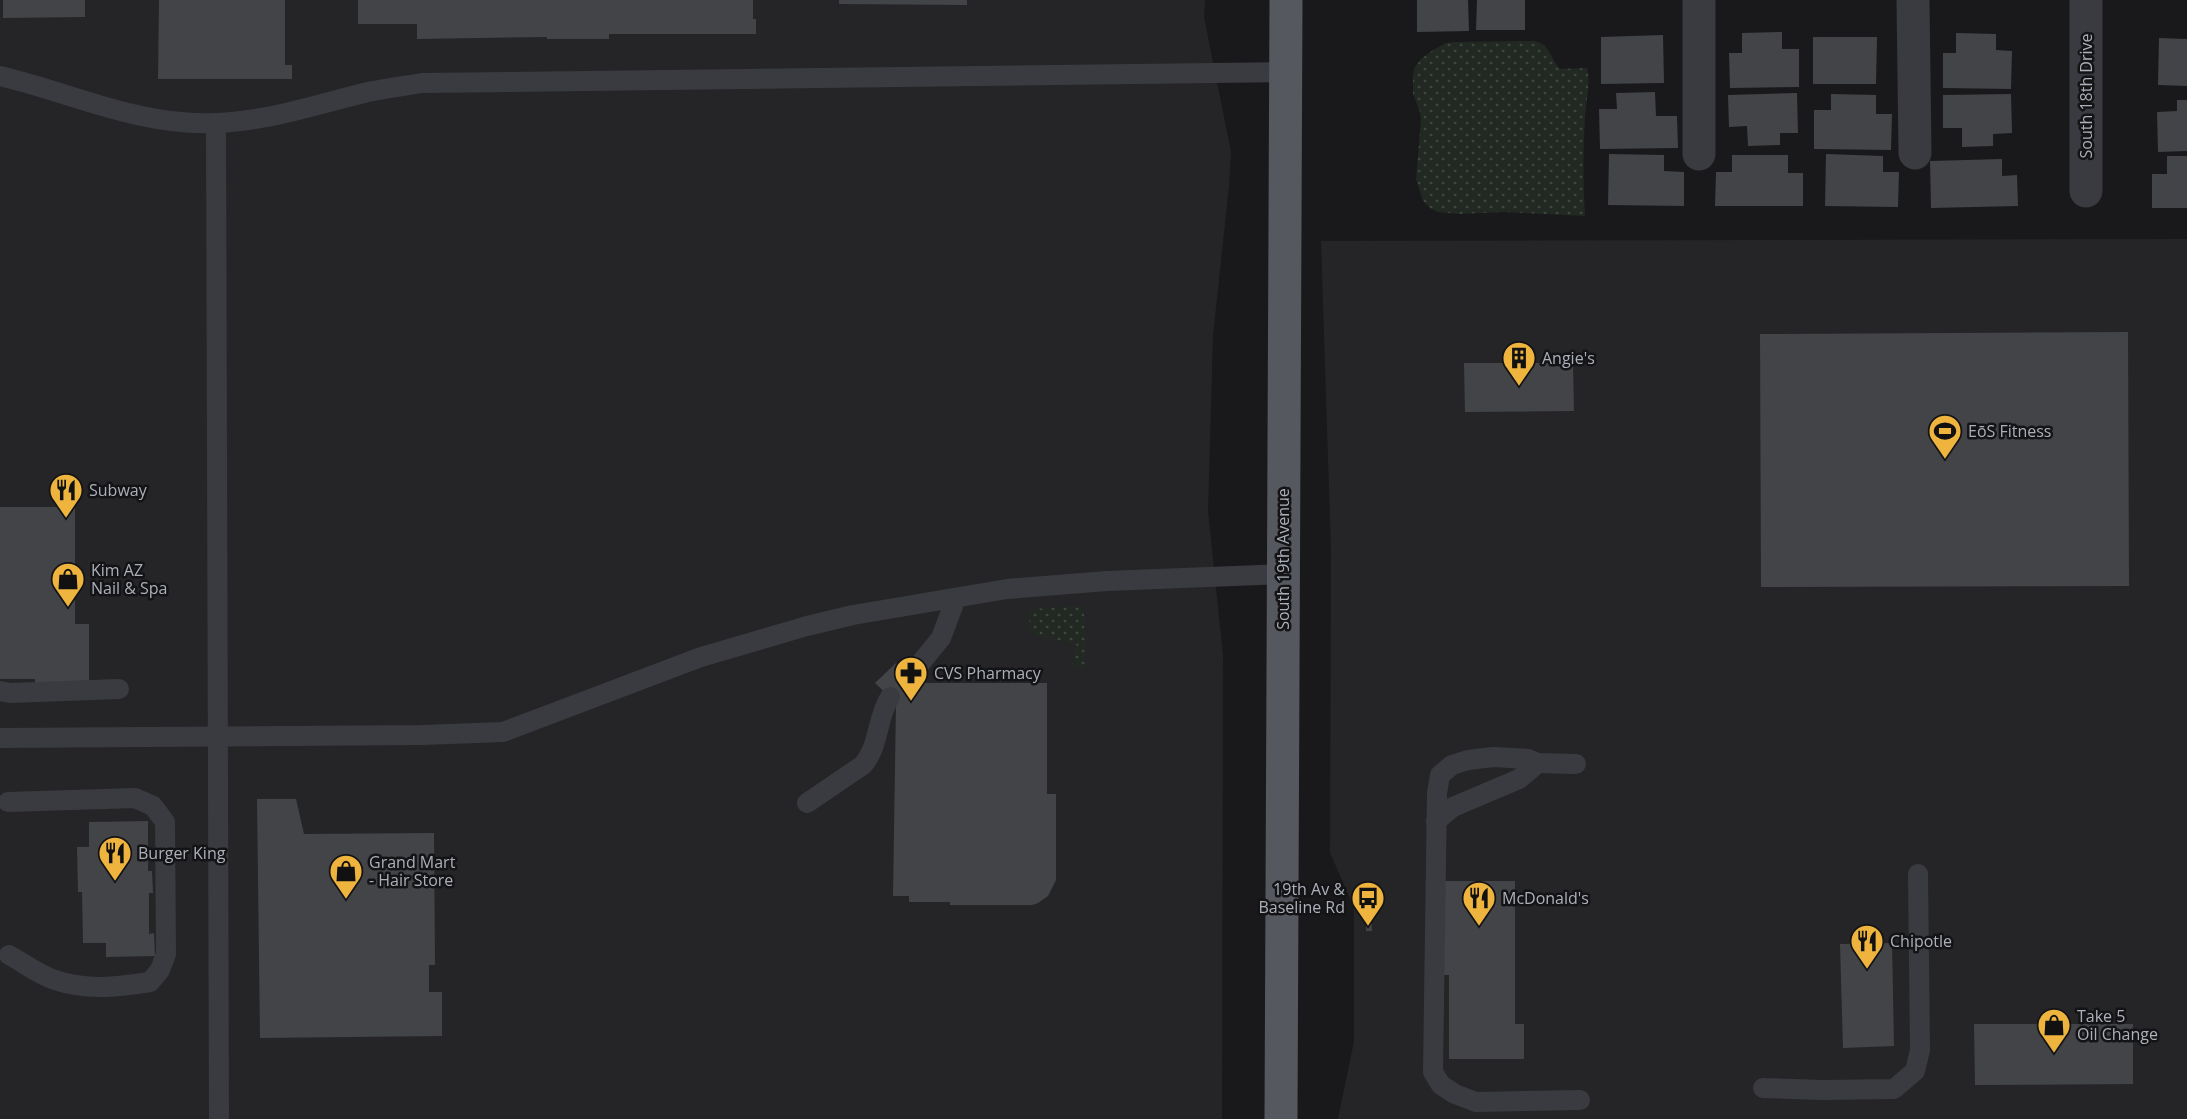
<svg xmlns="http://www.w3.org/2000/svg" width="2187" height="1119" font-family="'Open Sans',sans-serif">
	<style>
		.built { fill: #252528 }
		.grass { fill: url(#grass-dots) }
		.building { fill: #434448 }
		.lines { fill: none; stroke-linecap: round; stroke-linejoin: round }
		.service { stroke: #3a3b40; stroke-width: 20 }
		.minor { stroke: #3a3b40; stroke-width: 33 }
		.primary { stroke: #56585f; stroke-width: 33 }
		.labels { text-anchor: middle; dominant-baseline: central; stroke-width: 5; stroke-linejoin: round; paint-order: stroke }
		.street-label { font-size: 16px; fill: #acb0ba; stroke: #141416 }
		.poi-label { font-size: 16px; fill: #acb0ba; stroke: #141416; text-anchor: start }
	</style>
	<defs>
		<pattern id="grass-dots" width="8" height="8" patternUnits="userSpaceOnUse" patternTransform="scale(1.5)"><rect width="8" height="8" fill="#212922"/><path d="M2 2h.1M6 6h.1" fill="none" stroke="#3f4640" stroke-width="1.8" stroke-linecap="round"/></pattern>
	</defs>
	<rect width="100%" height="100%" fill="#19191b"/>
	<g class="built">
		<polygon points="0,0 1205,0 1204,17 1231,152 1229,186 1213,336 1208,511 1223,655 1222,1119 0,1119"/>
		<polygon points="2187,239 2187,1119 1338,1119 1354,1041 1354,907 1330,853 1331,551 1321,241"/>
	</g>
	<g class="grass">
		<path d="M1534,41C1550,44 1550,58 1560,69L1587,68C1591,84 1586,100 1585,116C1583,149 1583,183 1585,216L1503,212L1459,214L1438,212L1430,208L1423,201L1416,179L1421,120L1420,112L1413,94V75L1415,67L1421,59L1433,50L1446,43L1455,42Z"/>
		<polygon points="1079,606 1084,610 1085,668 1072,665 1077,645 1034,634 1030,630 1029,613 1033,609"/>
	</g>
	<g class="building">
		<polygon points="3,0 85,0 85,17 3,18"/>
		<polygon points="159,0 285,0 285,65 292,65 292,79 158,79"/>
		<polygon points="358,0 753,0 753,19 756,19 756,34 609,34 609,39 547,39 547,37 417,39 417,24 358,24"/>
		<polygon points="839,0 967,0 967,5 839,4"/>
		<polygon points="1417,0 1468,0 1469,31 1417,32"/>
		<polygon points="1477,0 1525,0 1525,30 1476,30"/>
		<polygon points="1782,32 1782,49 1799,49 1799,87 1730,88 1729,53 1742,53 1742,33"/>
		<polygon points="1956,33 1996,34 1996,50 2012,51 2011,89 1943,88 1943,53 1956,53"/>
		<polygon points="1663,35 1664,83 1601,84 1601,37"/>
		<polygon points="1813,37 1877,37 1876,84 1813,84"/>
		<polygon points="2159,38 2187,39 2187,86 2158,85"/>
		<polygon points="1655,92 1656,116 1677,116 1678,148 1600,149 1599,109 1617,109 1616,93"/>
		<polygon points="1797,93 1798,133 1780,133 1780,145 1748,146 1747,126 1729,127 1728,95"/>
		<polygon points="1831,94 1876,95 1876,114 1892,114 1891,150 1814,149 1814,110 1831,110"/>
		<polygon points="2011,94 2012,133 1993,134 1993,146 1962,147 1962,128 1943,128 1943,95"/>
		<polygon points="2177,100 2187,100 2187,151 2158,152 2157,112 2177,111"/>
		<polygon points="1609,154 1664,155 1664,171 1684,172 1684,206 1608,205"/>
		<polygon points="1826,154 1883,156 1883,172 1899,172 1898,207 1825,206"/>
		<polygon points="1732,155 1788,155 1788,173 1803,173 1803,206 1715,206 1716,172 1732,172"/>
		<polygon points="2167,156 2187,156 2187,208 2152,208 2152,174 2167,174"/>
		<polygon points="2002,159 2002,176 2017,175 2018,206 1931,208 1930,161"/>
		<polygon points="2128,332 2129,586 1761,587 1760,334"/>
		<polygon points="1464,363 1573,363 1574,411 1465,412"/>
		<polygon points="0,507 75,507 75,624 89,624 89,684 35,684 35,679 0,679"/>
		<polygon points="896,663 917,683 1047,683 1047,794 1056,794 1056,880 1048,896 1038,903 1032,905 950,905 950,902 909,902 909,896 893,896 896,703 875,683"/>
		<polygon points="257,799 296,799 304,834 434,833 435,965 429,965 429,992 442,992 442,1036 260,1038"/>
		<polygon points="148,821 148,871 152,871 153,893 149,893 149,934 154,933 155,956 106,957 106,943 83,943 82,892 78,892 77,847 89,847 89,822"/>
		<polygon points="1442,881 1515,881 1515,1024 1524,1024 1524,1059 1449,1059 1449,975 1442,975"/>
		<polygon points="1371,912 1372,931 1366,931 1366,913"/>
		<polygon points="1892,943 1894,1046 1843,1048 1840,944"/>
		<polygon points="1974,1024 2133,1024 2133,1084 1975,1085"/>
	</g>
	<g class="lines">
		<g class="service">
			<path d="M0,76C72,93 141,127 217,123C269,121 318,104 368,92C386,88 404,86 422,83L1286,72"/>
			<polyline points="216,123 219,1119"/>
			<polyline points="910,676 941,638 956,598"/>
			<polyline points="0,691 10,693 119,689"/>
			<polyline points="0,738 422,735 503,732 701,657 807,626 853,615 1007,589 1107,581 1283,574"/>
			<polyline points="1576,764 1538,763 1528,759 1493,757 1468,760 1452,765 1440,775 1437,793 1433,1072 1441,1085 1455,1094 1476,1102 1580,1100"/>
			<path d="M8,802L135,798L153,806L165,822L166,954L160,970L150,982C117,987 87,991 55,980C39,975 24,963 9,955"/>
			<path d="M807,803L863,765C880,745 876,719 890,697"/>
			<polyline points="1436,821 1453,807 1519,779 1538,763"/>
			<polyline points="1763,1088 1823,1090 1894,1089 1915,1071 1920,1050 1918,874"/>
		</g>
		<g class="minor">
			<polyline points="1699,0 1699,154"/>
			<polyline points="1913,0 1915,153"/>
			<polyline points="2086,191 2086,0"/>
		</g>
		<polyline class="primary" points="1281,1119 1286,0"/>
	</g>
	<defs>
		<g id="building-pin" transform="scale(1.725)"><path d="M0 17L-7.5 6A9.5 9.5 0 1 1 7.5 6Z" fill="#eeb43e" stroke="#141416"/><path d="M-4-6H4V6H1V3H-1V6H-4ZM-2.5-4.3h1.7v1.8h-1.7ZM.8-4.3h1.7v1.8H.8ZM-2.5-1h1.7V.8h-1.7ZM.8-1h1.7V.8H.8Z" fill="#111"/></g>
		<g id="stadium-pin" transform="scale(1.725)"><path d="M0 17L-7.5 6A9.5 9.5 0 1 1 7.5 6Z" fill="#eeb43e" stroke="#141416"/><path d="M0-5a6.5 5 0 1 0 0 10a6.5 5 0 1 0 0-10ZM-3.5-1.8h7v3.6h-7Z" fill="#111"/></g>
		<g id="restaurant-pin" transform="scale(1.725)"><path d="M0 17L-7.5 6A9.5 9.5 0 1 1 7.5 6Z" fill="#eeb43e" stroke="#141416"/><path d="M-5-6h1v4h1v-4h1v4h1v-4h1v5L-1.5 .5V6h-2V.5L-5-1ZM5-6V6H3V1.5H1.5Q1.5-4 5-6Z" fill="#111"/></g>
		<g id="shop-pin" transform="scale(1.725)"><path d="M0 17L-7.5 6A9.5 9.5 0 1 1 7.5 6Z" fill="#eeb43e" stroke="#141416"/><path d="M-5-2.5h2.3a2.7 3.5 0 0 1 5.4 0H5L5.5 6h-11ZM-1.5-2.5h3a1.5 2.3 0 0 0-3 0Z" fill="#111"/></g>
		<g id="pharmacy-pin" transform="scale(1.725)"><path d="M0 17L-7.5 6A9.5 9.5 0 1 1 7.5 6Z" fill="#eeb43e" stroke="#141416"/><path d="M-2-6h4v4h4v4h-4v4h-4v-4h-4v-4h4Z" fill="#111"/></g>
		<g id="bus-pin" transform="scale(1.725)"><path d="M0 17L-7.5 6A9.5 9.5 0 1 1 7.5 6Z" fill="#eeb43e" stroke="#141416"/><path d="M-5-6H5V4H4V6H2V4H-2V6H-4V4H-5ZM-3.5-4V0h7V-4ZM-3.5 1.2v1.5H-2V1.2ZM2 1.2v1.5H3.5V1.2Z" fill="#111"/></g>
	</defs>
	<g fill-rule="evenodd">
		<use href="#building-pin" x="1519" y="358"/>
		<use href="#stadium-pin" x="1945" y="431"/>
		<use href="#restaurant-pin" x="66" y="490"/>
		<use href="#shop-pin" x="68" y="579"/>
		<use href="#pharmacy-pin" x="911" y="673"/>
		<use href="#restaurant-pin" x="115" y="853"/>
		<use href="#shop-pin" x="346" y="871"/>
		<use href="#bus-pin" x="1368" y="898"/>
		<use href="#restaurant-pin" x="1479" y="898"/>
		<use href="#restaurant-pin" x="1867" y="941"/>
		<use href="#shop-pin" x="2054" y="1025"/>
	</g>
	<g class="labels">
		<g class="street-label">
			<text transform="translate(2086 96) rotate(-90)">South 18th Drive</text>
			<text transform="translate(1283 559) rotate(-90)">South 19th Avenue</text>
		</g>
		<g class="poi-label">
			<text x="1542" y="358">Angie's</text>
			<text x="1968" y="431">EōS Fitness</text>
			<text x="89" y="490">Subway</text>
			<text x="91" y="570">Kim AZ<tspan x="91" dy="18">Nail &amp; Spa</tspan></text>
			<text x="934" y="673">CVS Pharmacy</text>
			<text x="138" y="853">Burger King</text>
			<text x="369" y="862">Grand Mart<tspan x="369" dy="18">- Hair Store</tspan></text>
			<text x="1345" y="889" text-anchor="end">19th Av &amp;<tspan x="1345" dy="18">Baseline Rd</tspan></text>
			<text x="1502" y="898">McDonald's</text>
			<text x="1890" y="941">Chipotle</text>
			<text x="2077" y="1016">Take 5<tspan x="2077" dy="18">Oil Change</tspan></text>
		</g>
	</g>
</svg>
